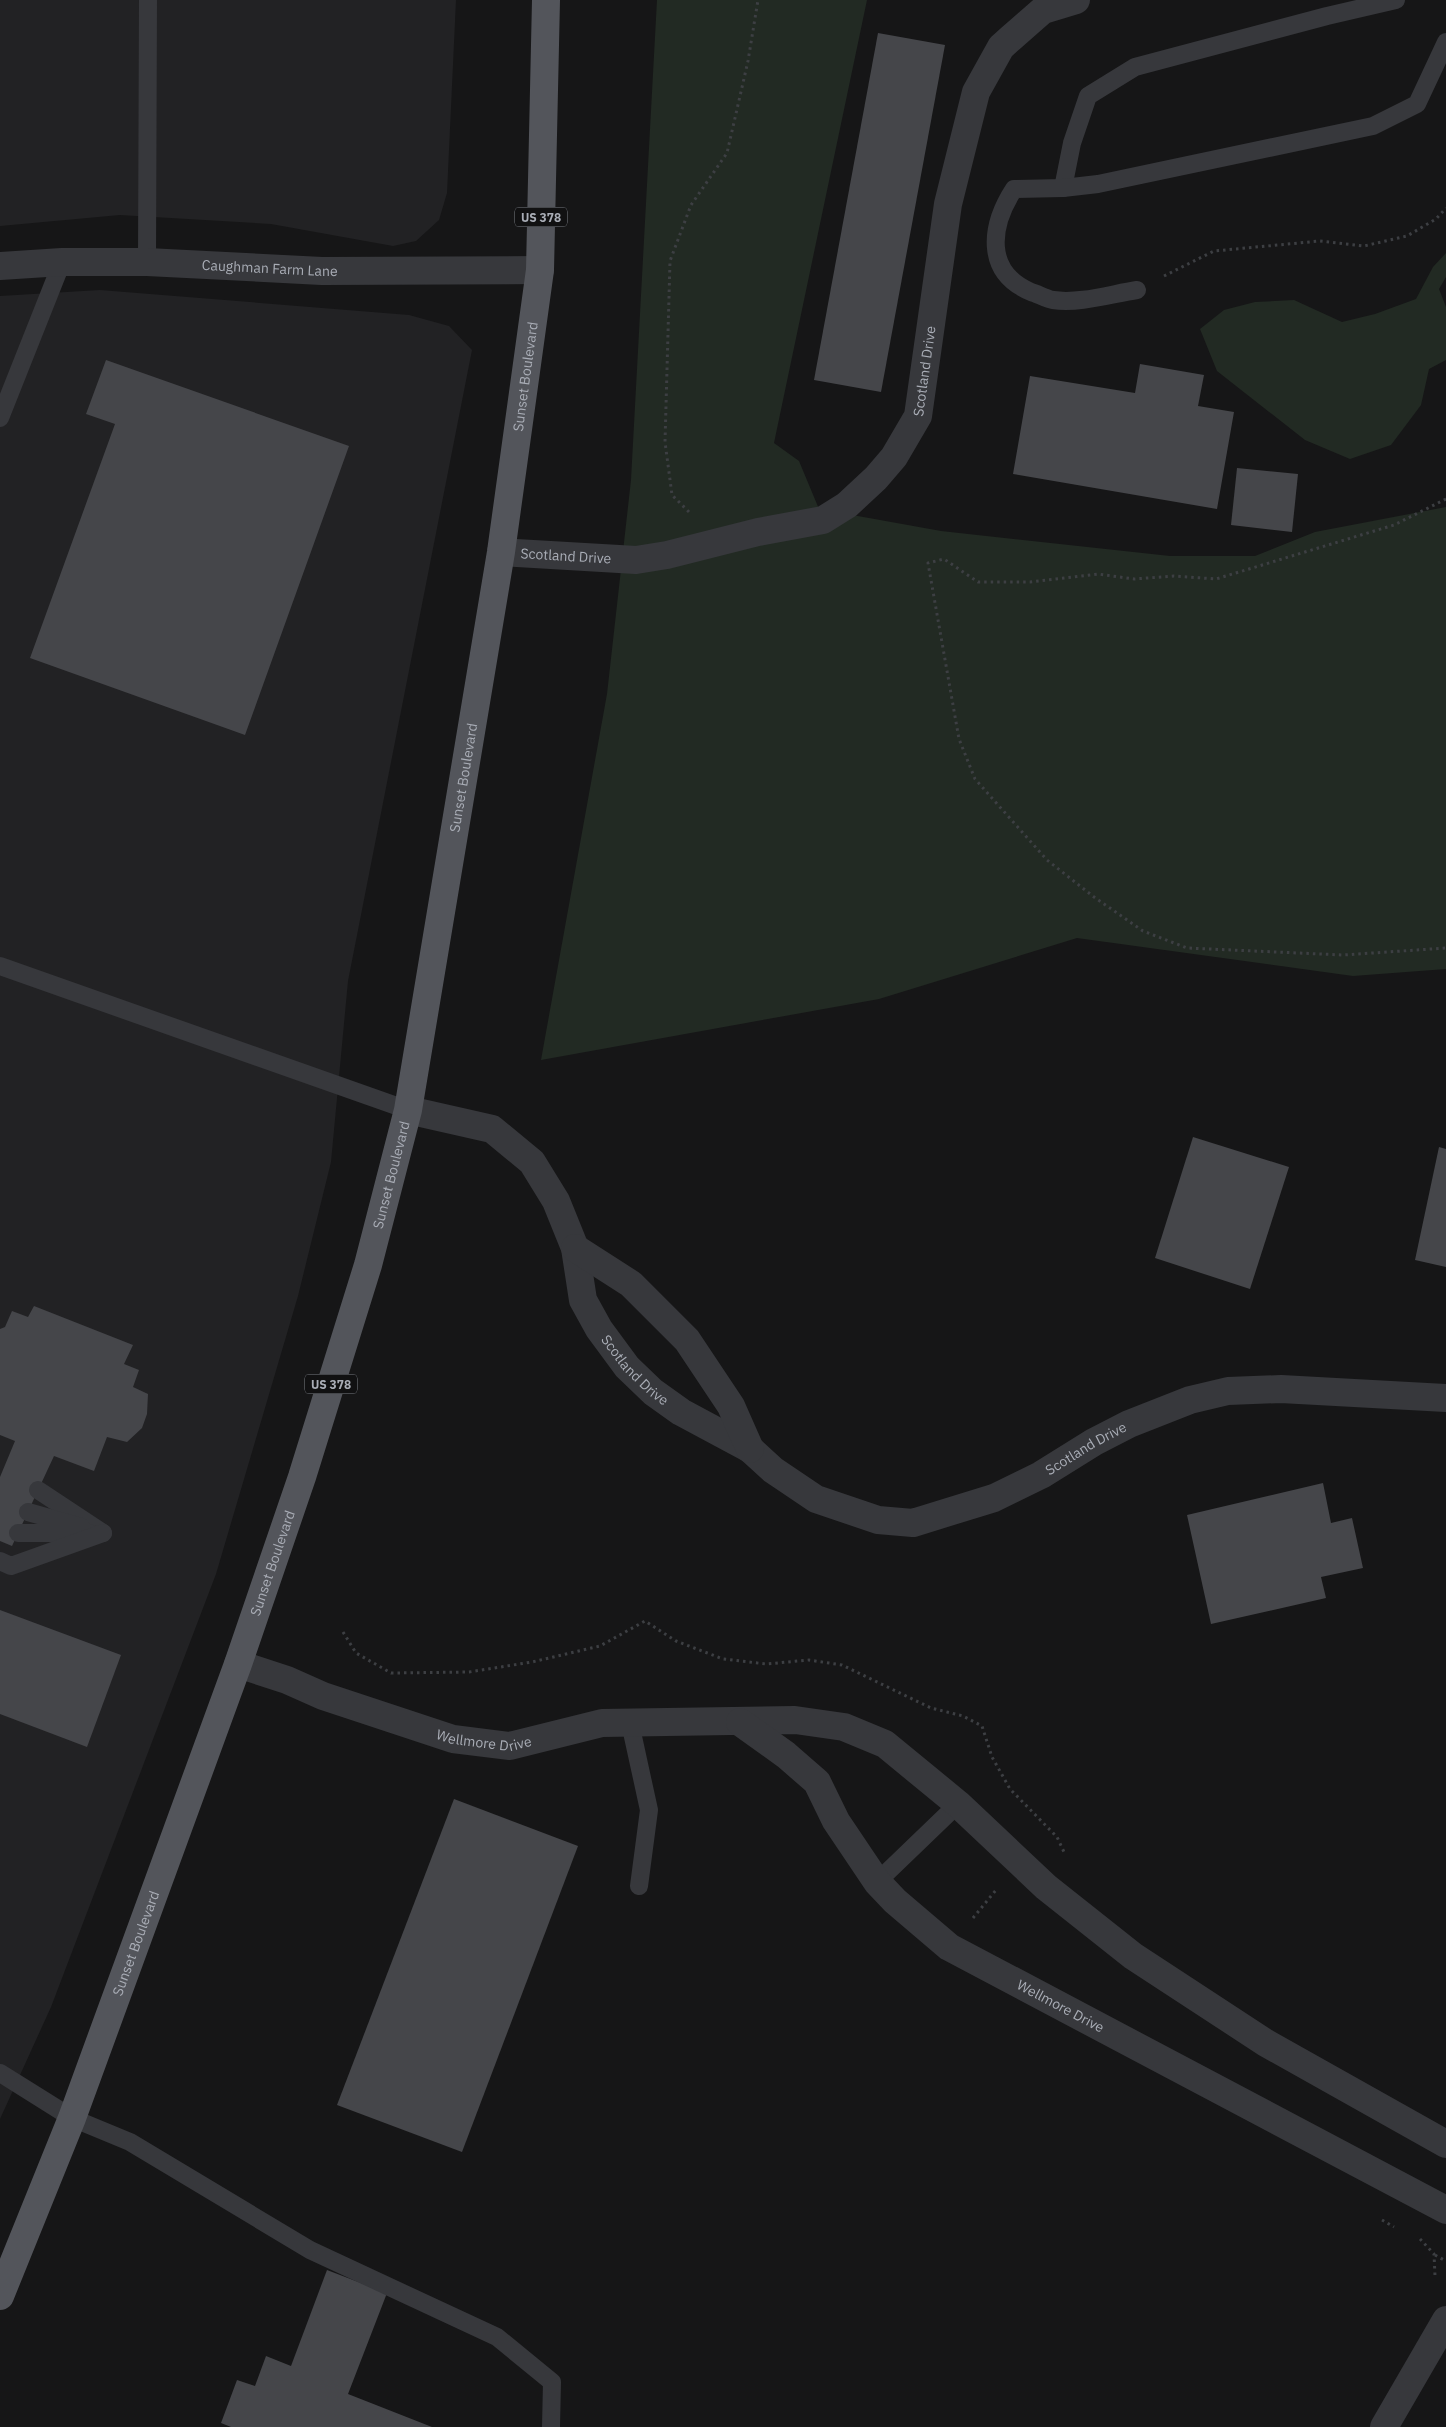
<svg xmlns="http://www.w3.org/2000/svg" width="1446" height="2427" font-family="'IBM Plex Sans',sans-serif">
	<style>
		.built { fill: #222224 }
		.green { fill: #222a23 }
		.building { fill: #45464a }
		.lines { fill: none; stroke-linecap: round; stroke-linejoin: round }
		.path { stroke: #3d3f43; stroke-width: 3; stroke-dasharray: 2.5 4; stroke-linecap: butt }
		.lane { stroke: #37383c; stroke-width: 18 }
		.street { stroke: #37383c; stroke-width: 28 }
		.primary { stroke: #53555b; stroke-width: 28 }
		.labels { text-anchor: middle; dominant-baseline: central; stroke-width: 5; stroke-linejoin: round; paint-order: stroke }
		.shield { fill: #111112; stroke: #7b7e85; stroke-width: 1 }
		.shield-label { font-size: 12px; font-weight: bold; fill: #a9adb6 }
		.street-label { font-size: 14px; fill: #a9adb6; stroke: #111112 }
	</style>
	<rect width="100%" height="100%" fill="#161617"/>
	<g class="built">
		<polygon points="0,0 456,0 447,193 439,220 416,241 393,246 271,224 120,215 0,226"/>
		<polygon points="100,290 409,315 449,326 472,350 348,981 331,1162 298,1296 216,1574 51,2007 0,2119 0,296"/>
	</g>
	<g class="green">
		<polygon points="657,0 867,0 774,443 799,461 819,509 941,531 1170,556 1255,556 1315,532 1446,507 1446,969 1353,976 1077,938 879,999 541,1060 607,694 631,480"/>
		<polygon points="1446,253 1446,277 1439,289 1446,307 1446,360 1429,369 1421,405 1391,445 1350,459 1305,440 1217,371 1200,329 1224,310 1255,302 1294,300 1342,322 1375,314 1416,299 1433,267"/>
	</g>
	<g class="building">
		<polygon points="878,33 945,45 881,392 814,380"/>
		<polygon points="106,360 349,446 245,735 30,658 115,424 86,414"/>
		<polygon points="1140,364 1204,375 1198,406 1234,412 1217,509 1013,474 1030,376 1135,393"/>
		<polygon points="1237,468 1298,474 1292,532 1231,525"/>
		<polygon points="1193,1137 1289,1167 1250,1289 1155,1258"/>
		<polygon points="1439,1147 1446,1149 1446,1267 1415,1260"/>
		<polygon points="34,1306 133,1345 124,1364 139,1370 133,1387 148,1394 147,1414 142,1428 127,1442 107,1437 94,1471 54,1456 12,1546 0,1541 0,1477 15,1441 0,1435 0,1329 5,1327 12,1311 28,1317"/>
		<polygon points="1323,1483 1331,1523 1352,1518 1363,1568 1321,1577 1326,1598 1211,1624 1187,1515"/>
		<polygon points="0,1610 121,1655 87,1747 0,1714"/>
		<polygon points="454,1799 578,1846 462,2152 337,2105"/>
		<polygon points="327,2270 387,2293 348,2394 432,2427 231,2427 221,2423 237,2380 255,2386 266,2356 291,2366"/>
	</g>
	<g class="lines">
		<g class="path">
			<polyline points="1164,276 1214,251 1320,241 1364,246 1407,236 1436,219 1446,208"/>
			<polyline points="1446,499 1394,525 1216,579 1174,576 1134,579 1098,574 1030,582 978,582 944,559 928,563 959,739 975,779 1047,860 1094,897 1143,931 1187,948 1343,955 1446,948"/>
			<polyline points="689,512 672,495 665,442 670,261 691,205 727,153 748,61 758,0"/>
			<polyline points="343,1632 356,1653 391,1673 469,1672 532,1662 600,1646 645,1621 676,1641 723,1659 766,1664 809,1660 842,1665 931,1708 963,1716 982,1726 992,1757 1010,1789 1057,1837 1064,1852"/>
			<polyline points="973,1918 996,1890"/>
			<polyline points="1382,2220 1394,2227"/>
			<polyline points="1420,2239 1434,2254 1435,2276"/>
			<polyline points="1435,2255 1446,2261"/>
		</g>
		<g class="lane">
			<polyline points="1063,188 1072,143 1088,96 1135,67 1327,16 1396,0"/>
			<polyline points="147,262 148,0"/>
			<path d="M1137,290C1111,294 1079,304 1053,300C1046,299 1038,294 1031,292C984,272 990,226 1014,189L1063,188L1098,184L1373,126L1417,104L1446,42"/>
			<polyline points="0,418 62,262"/>
			<polyline points="0,966 408,1110"/>
			<polyline points="38,1490 103,1533"/>
			<polyline points="28,1512 81,1527"/>
			<polyline points="18,1533 90,1533"/>
			<polyline points="0,1561 11,1566 103,1533"/>
			<polyline points="630,1723 649,1810 639,1886"/>
			<polyline points="877,1882 958,1804"/>
			<polyline points="0,2073 72,2118 130,2142 310,2250 497,2337 552,2382 551,2427"/>
		</g>
		<g class="street">
			<path id="s1" d="M0,266L62,262H147L322,271L540,270"/>
			<path id="s2" d="M501,552L636,560L667,555L758,532L823,520L847,505L876,478L894,457L918,416L948,204L976,92L1001,47L1011,38L1043,10L1076,0"/>
			<path id="s3" d="M408,1110L492,1129L532,1162L556,1201L575,1248L583,1300L599,1329L627,1367L653,1392L681,1412L750,1449L773,1470L816,1499L878,1520L913,1523L994,1498L1041,1475L1094,1442L1129,1424L1190,1400L1228,1391L1281,1389L1446,1398"/>
			<polyline points="575,1248 631,1284 687,1340 731,1406 750,1449"/>
			<path id="s4" d="M238,1664L287,1680L323,1696L453,1739L510,1746L602,1723L795,1720L844,1727L885,1744L958,1804L1046,1887L1133,1956L1266,2043L1446,2144"/>
			<path id="s5" d="M740,1722L786,1755L817,1782L836,1821L877,1882L895,1901L949,1947L1446,2210"/>
			<polyline points="1384,2427 1446,2320"/>
		</g>
		<path class="primary" id="s6" d="M0,2296L72,2118L238,1664L302,1477L368,1265L408,1110L501,552L540,270L546,0"/>
	</g>
	<g class="labels">
		<g class="shield">
			<rect x="515" y="207.5" width="52" height="19" rx="4"/>
			<rect x="305" y="1374.5" width="52" height="19" rx="4"/>
		</g>
		<g class="shield-label">
			<text x="541" y="217">US 378</text>
			<text x="331" y="1384">US 378</text>
		</g>
		<g class="street-label">
			<text stroke="none"><textPath href="#s1" startOffset="270">Caughman Farm Lane</textPath></text>
			<text stroke="none"><textPath href="#s2" startOffset="515">Scotland Drive</textPath></text>
			<text stroke="none"><textPath href="#s6" startOffset="1998">Sunset Boulevard</textPath></text>
			<text stroke="none"><textPath href="#s2" startOffset="65">Scotland Drive</textPath></text>
			<text stroke="none"><textPath href="#s6" startOffset="1592">Sunset Boulevard</textPath></text>
			<text stroke="none"><textPath href="#s6" startOffset="1188">Sunset Boulevard</textPath></text>
			<text stroke="none"><textPath href="#s3" startOffset="375">Scotland Drive</textPath></text>
			<text stroke="none"><textPath href="#s3" startOffset="889">Scotland Drive</textPath></text>
			<text stroke="none"><textPath href="#s6" startOffset="782">Sunset Boulevard</textPath></text>
			<text stroke="none"><textPath href="#s4" startOffset="259">Wellmore Drive</textPath></text>
			<text stroke="none"><textPath href="#s6" startOffset="378">Sunset Boulevard</textPath></text>
			<text stroke="none"><textPath href="#s5" startOffset="438">Wellmore Drive</textPath></text>
		</g>
	</g>
</svg>
